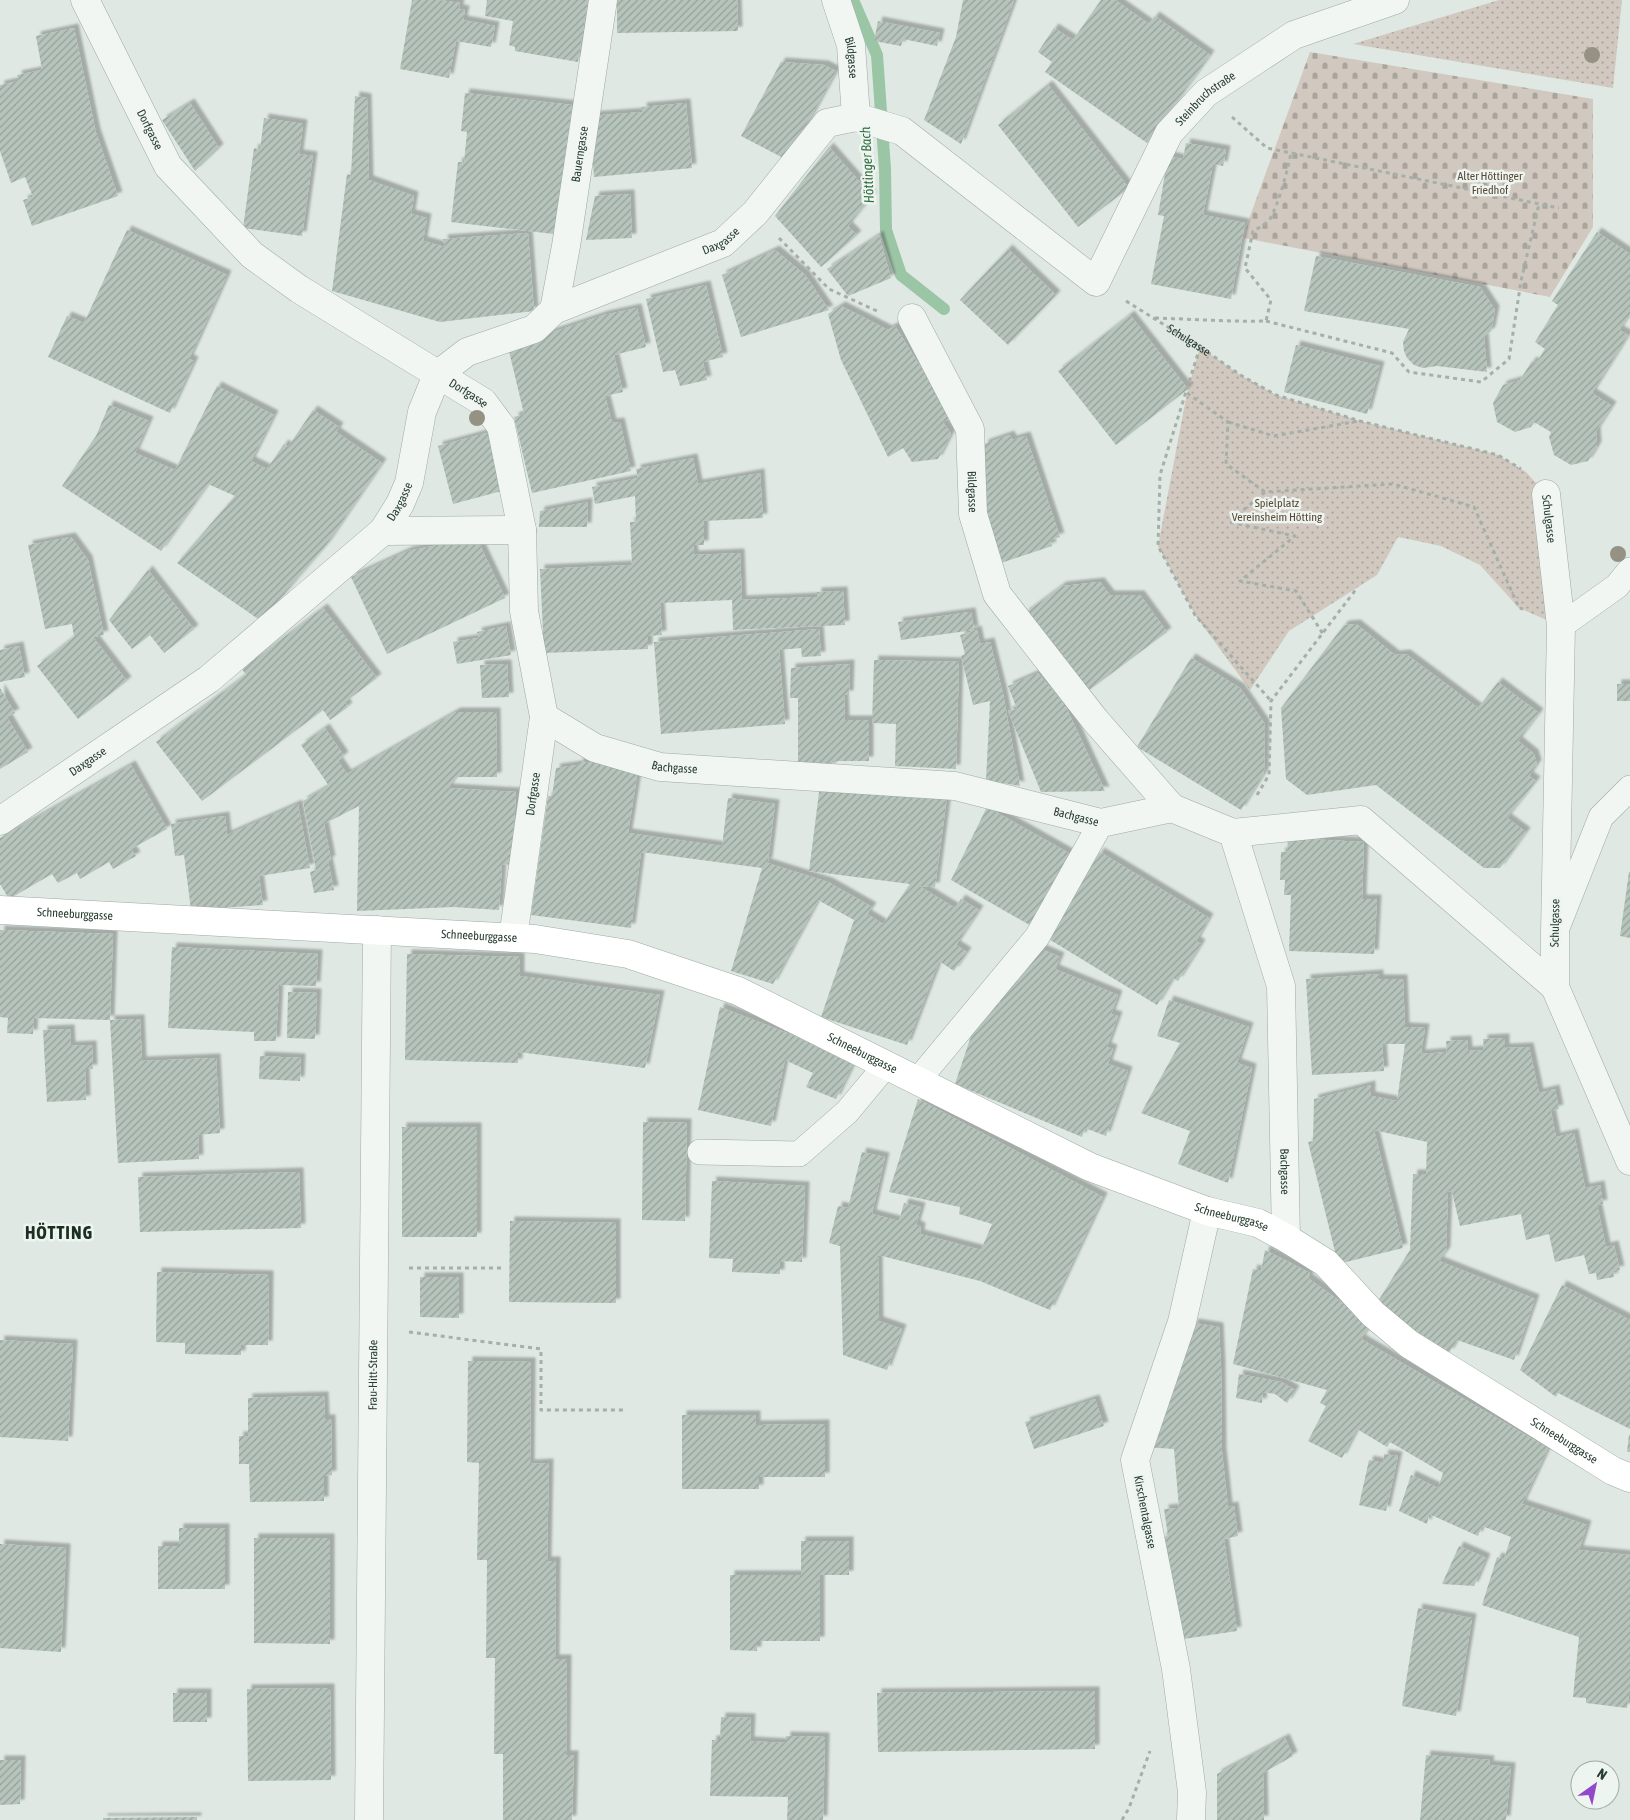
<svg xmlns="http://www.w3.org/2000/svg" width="1630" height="1820" font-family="'Asap Condensed',sans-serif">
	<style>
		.grass { fill: url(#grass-dots) }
		.cemetery { fill: url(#cemetery-stones) }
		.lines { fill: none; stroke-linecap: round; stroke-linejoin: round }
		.stream { stroke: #9bc6a5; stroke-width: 12 }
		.building { fill: url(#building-hatch); filter: url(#shadow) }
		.lane-casing { stroke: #9daba2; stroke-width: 26 }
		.street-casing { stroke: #9daba2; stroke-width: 29 }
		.secondary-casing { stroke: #9daba2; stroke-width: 29 }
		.path { stroke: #a5b0a9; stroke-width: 3; stroke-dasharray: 4 4; stroke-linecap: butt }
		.lane { stroke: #f1f6f3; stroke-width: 25 }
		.street { stroke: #f1f6f3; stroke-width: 28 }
		.secondary { stroke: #fff; stroke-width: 28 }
		.tree { fill: #959183 }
		.labels { text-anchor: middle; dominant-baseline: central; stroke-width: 5; stroke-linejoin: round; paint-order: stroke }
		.street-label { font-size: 12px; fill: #283e30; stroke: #eef5f0 }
		.park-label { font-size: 12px; fill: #594936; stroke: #eef5f0 }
		.water-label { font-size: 14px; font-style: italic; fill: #347044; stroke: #eef5f0 }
		.district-label { font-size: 18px; font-weight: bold; letter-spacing: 1px; fill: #1b2f22; stroke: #eef5f0 }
	</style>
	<defs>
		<pattern id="grass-dots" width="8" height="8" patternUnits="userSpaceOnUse" patternTransform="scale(1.25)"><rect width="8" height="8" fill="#d1c8c0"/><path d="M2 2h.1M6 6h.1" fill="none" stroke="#aaa49c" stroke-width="1.8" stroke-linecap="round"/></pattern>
		<pattern id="cemetery-stones" width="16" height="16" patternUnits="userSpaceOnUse" patternTransform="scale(1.25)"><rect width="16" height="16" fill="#d1c8c0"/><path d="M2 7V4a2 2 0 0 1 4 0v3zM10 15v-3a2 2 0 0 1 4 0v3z" fill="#aaa49c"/></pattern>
		<pattern id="building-hatch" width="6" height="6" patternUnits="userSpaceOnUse" patternTransform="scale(1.25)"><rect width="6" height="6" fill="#b6c4bb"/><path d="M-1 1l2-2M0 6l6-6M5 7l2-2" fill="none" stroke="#94a198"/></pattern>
		<filter id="shadow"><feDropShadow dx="4.5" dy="-4.5" stdDeviation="1" flood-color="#0004"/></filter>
	</defs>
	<rect width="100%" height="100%" fill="#dfe8e2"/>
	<g class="grass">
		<polygon points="1499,0 1622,0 1613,88 1353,44"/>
		<polygon points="1200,347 1242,376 1276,395 1360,421 1498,455 1526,472 1546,494 1561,626 1519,608 1480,565 1441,546 1398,537 1377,575 1289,631 1250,690 1195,615 1158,546 1187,393"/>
	</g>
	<polygon class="cemetery" points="1310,52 1593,99 1593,227 1550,297 1244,238 1249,219"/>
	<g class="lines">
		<polyline class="stream" points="853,0 877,55 885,169 886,230 901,275 944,309"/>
	</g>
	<g class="building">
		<polygon points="412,0 439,0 460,3 459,9 465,10 463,20 495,26 491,47 456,41 449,78 400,69"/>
		<polygon points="487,0 588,0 578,62 515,51 515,47 509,45 513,21 485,16"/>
		<polygon points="617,0 737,0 738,31 617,33"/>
		<polygon points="963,0 1014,0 961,144 924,120 956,37"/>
		<polygon points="1101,0 1115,0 1149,24 1155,16 1210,55 1147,143 1045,72 1052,62 1038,52 1054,28 1073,40"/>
		<polygon points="878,21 940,33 937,46 903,39 901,46 874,41"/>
		<polygon points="74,28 96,133 118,196 32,226 23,200 33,197 25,177 11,183 0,151 0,85 19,81 17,75 42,70 36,36"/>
		<polygon points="781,62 824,65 836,71 787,160 741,136"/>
		<polygon points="1048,85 1129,188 1078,227 998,125"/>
		<polygon points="465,93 572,105 564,174 562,235 451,222 458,162 464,162 467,132 461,131"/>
		<polygon points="355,96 367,98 369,180 414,196 411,214 427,218 423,241 445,247 443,239 528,233 534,311 440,322 332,291 347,174 351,175"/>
		<polygon points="190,103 219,148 195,171 162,120"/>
		<polygon points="686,103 692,168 594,177 589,116 643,112 642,107"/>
		<polygon points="264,118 303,124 299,154 313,156 302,236 243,228 254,148 260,150"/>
		<polygon points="1186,143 1226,150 1223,166 1213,164 1203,215 1245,223 1231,299 1151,284 1164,216 1158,215 1168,156 1183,159"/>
		<polygon points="829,147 872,196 848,226 857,235 821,267 775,216"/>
		<polygon points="630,194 632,238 586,240 595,196"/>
		<polygon points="127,230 227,275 189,359 194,361 170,413 48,357 67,316 84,323"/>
		<polygon points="1597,232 1630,254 1630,314 1619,330 1628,335 1592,393 1612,406 1596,431 1597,446 1588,461 1571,465 1554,455 1549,437 1551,432 1534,422 1531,427 1515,432 1497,422 1493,403 1503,385 1520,380 1532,361 1536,363 1545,349 1535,342 1558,305 1552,301"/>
		<polygon points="879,235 891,278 848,296 827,269"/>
		<polygon points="1008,249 1056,295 1008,345 960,300"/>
		<polygon points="775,250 805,275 829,310 741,337 722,275"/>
		<polygon points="1316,256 1480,287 1495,310 1491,331 1484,336 1487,372 1437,366 1423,368 1414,365 1407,358 1404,351 1403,342 1409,329 1304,311"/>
		<polygon points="706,285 723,357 703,362 707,380 680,386 675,370 663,372 646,299"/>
		<polygon points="841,306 888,330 895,326 952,417 943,422 951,434 938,459 912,462 903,448 888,457 841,360 828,314"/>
		<polygon points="637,308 646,347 614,355 623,392 605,396 612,423 620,422 631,471 532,493 514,417 524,414 508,347 604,315"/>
		<polygon points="1130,315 1188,389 1116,445 1058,371"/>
		<polygon points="1296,345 1380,366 1367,414 1284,392"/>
		<polygon points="217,386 274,415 251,461 267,469 284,444 288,447 313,410 339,427 336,432 382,463 327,544 261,621 177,563 235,496 208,484 161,551 62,486 96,436 109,405 149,421 135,453 175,470"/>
		<polygon points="494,431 509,489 453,504 438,446"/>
		<polygon points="1010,435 1012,440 1026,436 1060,537 1050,540 1052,546 1001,563 981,505 984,444"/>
		<polygon points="693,458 698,484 760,473 763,518 704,521 704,545 693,545 694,555 740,553 742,600 817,597 817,592 843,591 845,625 733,630 732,600 660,603 662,635 648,636 648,649 544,653 540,569 632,565 630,522 636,522 635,496 595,504 592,487 638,478 636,469"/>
		<polygon points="588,502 587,527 539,527 540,511"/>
		<polygon points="71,537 88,560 104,635 93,637 127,681 78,719 37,666 74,637 72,624 45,629 28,545"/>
		<polygon points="476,537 505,598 387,654 351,577 408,551"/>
		<polygon points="148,570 194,629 164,653 150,635 132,649 109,620"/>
		<polygon points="1100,582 1110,595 1140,595 1167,632 1084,694 1024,614 1062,586"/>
		<polygon points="323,608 377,678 345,702 348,707 330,720 323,710 202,801 156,742 246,675 242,669"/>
		<polygon points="971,612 974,630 901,640 898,622"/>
		<polygon points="1356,624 1395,655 1406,654 1478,708 1498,682 1539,713 1518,741 1534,754 1537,764 1529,776 1536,781 1507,818 1526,832 1500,868 1484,868 1376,785 1307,795 1286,779 1281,708 1344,625"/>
		<polygon points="506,626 511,655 457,664 453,642 479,638 477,632"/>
		<polygon points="819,629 821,656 802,657 801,648 779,650 785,724 661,734 654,642"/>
		<polygon points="977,630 980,644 990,642 1003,694 1020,786 986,780 990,701 973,705 961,656 965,654 960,635"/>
		<polygon points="19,646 25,677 0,682 0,650"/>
		<polygon points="1191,658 1240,688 1265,724 1264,773 1241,810 1137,747"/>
		<polygon points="874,660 959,662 956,769 895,766 896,724 872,723"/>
		<polygon points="507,664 509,697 482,698 480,665"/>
		<polygon points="850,664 849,695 844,695 845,720 869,720 869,761 832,761 832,767 798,767 798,698 790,698 791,668"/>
		<polygon points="1038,673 1065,705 1105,791 1041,792 1008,711 1017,709 1008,686"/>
		<rect x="1617" y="684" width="13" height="17"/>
		<polygon points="0,688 15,713 7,717 28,752 0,769"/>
		<polygon points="456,712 496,712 497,777 456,777 448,788 516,792 512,865 502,864 499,910 454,907 357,911 359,806 324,824 331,860 328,861 334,890 314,893 310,872 316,870 303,801 329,786 301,745 325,728 344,756 338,761 347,774"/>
		<polygon points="579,761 638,770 628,833 722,846 728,798 775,804 768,862 764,862 828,882 872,907 867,914 883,924 910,884 809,871 820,785 947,797 935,887 919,886 955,908 961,899 979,910 956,945 967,952 954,971 939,961 907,1045 821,1017 854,920 818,900 773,984 731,971 762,868 641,852 631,928 531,915 548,796 552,796 556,768 579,765"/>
		<polygon points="131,765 167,829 131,849 136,856 113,869 109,862 80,879 77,873 58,883 52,874 9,899 0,884 0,838"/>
		<polygon points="298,804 310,868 259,876 263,905 191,910 184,855 175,856 171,824 225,816 227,835"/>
		<polygon points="987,807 1074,856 1033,927 951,880"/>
		<polygon points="1288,838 1364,842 1362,899 1377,899 1374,954 1289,951 1291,895 1284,895 1285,880 1280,880 1281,852 1287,852"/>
		<polygon points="1100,852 1209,918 1196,941 1201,944 1178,981 1173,978 1157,1005 1047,938"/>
		<polygon points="1629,872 1630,872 1630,938 1620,936"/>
		<polygon points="0,930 113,934 110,1020 34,1018 33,1034 7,1033 8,1018 0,1017"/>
		<polygon points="172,947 318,954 316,986 279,985 276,1041 254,1041 254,1032 168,1028"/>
		<polygon points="1037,947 1060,957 1055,969 1118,995 1111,1014 1118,1016 1107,1047 1113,1049 1108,1064 1128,1071 1106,1136 1085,1128 1082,1137 955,1084 982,1003 998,1008 1010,973"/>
		<polygon points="407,954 520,957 520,976 660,995 645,1068 518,1052 518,1063 405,1060"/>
		<polygon points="1379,974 1379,979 1403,979 1405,1027 1425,1028 1421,1054 1447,1052 1446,1041 1467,1040 1468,1051 1484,1050 1483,1039 1505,1038 1505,1048 1529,1047 1539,1093 1555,1089 1559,1109 1551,1111 1556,1137 1574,1133 1585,1188 1600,1185 1603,1204 1597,1205 1606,1247 1614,1245 1620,1270 1613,1271 1614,1277 1597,1280 1596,1273 1589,1274 1584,1255 1555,1262 1549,1234 1526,1240 1521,1214 1460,1226 1452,1192 1448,1191 1446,1251 1439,1261 1535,1299 1514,1360 1457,1340 1449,1353 1375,1306 1410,1250 1413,1174 1426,1174 1427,1142 1374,1130 1403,1248 1338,1264 1308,1142 1313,1141 1314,1099 1371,1085 1371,1096 1397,1101 1405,1044 1382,1044 1384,1071 1312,1075 1306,979"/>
		<polygon points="288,992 317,993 315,1039 287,1038"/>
		<polygon points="1169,1000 1249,1027 1237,1063 1252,1068 1228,1183 1178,1164 1190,1131 1141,1113 1180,1043 1157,1036"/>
		<polygon points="720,1007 790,1034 853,1064 836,1099 806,1087 813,1073 785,1060 771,1126 698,1110"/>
		<polygon points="140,1019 142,1061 216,1058 220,1133 198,1135 199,1159 118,1163 110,1020"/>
		<polygon points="70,1029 71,1046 92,1045 93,1069 85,1069 86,1100 47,1102 43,1030"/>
		<polygon points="260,1056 301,1058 300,1081 259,1079"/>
		<polygon points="918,1099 1103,1197 1050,1310 980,1281 878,1255 879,1321 902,1329 887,1370 843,1355 840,1246 829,1243 838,1206 848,1208 862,1152 885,1157 872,1214 899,1221 904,1203 921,1207 916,1225 921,1227 920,1234 981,1250 992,1224 959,1214 960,1207 889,1192"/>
		<polygon points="643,1122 687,1123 685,1221 642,1220"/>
		<rect x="402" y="1127" width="75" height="110"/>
		<polygon points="299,1172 301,1228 140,1232 138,1177"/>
		<polygon points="712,1181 805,1186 802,1262 780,1261 780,1274 732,1272 733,1259 709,1258"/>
		<polygon points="510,1221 616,1223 616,1303 509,1302"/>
		<polygon points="1265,1250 1310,1273 1308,1278 1371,1324 1361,1339 1548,1448 1522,1504 1587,1525 1579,1550 1630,1555 1630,1695 1629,1695 1627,1708 1586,1703 1586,1698 1573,1697 1579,1637 1482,1605 1497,1557 1504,1559 1511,1537 1482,1526 1478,1536 1429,1514 1427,1524 1399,1511 1411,1475 1438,1488 1443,1473 1390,1442 1387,1447 1357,1429 1342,1458 1308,1441 1326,1406 1320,1403 1327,1390 1233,1364 1253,1269 1261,1271"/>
		<polygon points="157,1272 269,1275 268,1345 241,1345 241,1355 185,1354 185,1343 156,1342"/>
		<polygon points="420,1277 459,1277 459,1318 420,1317"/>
		<polygon points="1562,1285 1630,1320 1630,1429 1558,1393 1556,1397 1520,1370"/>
		<polygon points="1194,1323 1219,1327 1221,1367 1222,1452 1228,1507 1234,1506 1238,1536 1224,1539 1237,1631 1177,1640 1162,1537 1168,1536 1164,1509 1179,1508 1174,1449 1144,1447"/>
		<polygon points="0,1340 73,1344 68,1441 0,1437"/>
		<polygon points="468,1361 531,1362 530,1464 549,1463 547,1561 556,1561 555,1659 567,1659 566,1755 574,1755 572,1820 503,1820 503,1754 494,1754 495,1658 486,1658 487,1560 477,1560 479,1463 467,1462"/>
		<polygon points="1239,1374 1281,1382 1295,1390 1287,1403 1275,1394 1263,1392 1262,1403 1236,1398"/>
		<polygon points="324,1396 325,1419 331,1419 332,1475 324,1476 324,1501 250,1502 249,1464 239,1464 239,1436 248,1436 248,1398"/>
		<polygon points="1095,1399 1104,1426 1034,1449 1025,1422"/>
		<polygon points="682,1415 756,1415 756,1425 825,1424 825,1477 759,1477 759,1489 682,1489"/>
		<polygon points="1629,1435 1630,1435 1630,1452 1627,1452"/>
		<polygon points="1384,1454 1398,1456 1386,1511 1359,1505 1369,1460 1383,1463"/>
		<polygon points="179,1528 225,1528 225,1589 158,1589 158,1546 179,1546"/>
		<polygon points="254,1538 330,1538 330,1644 254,1643"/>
		<polygon points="801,1541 849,1541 849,1575 820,1575 820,1641 757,1641 757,1651 730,1650 730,1575 801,1575"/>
		<polygon points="0,1544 66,1548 61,1652 0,1648"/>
		<polygon points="1459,1546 1486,1558 1474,1586 1442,1584"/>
		<polygon points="1418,1608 1472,1618 1456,1716 1402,1706"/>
		<polygon points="330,1688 331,1780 248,1781 247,1689"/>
		<polygon points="1095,1691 1095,1749 878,1752 877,1693"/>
		<rect x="173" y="1693" width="34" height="29"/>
		<polygon points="721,1717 751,1718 750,1741 786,1743 786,1736 825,1737 823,1820 787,1820 788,1797 710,1796 712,1740 720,1740"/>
		<polygon points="1285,1738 1293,1756 1263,1773 1264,1820 1217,1820 1217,1774"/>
		<polygon points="1426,1755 1490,1760 1489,1765 1511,1767 1506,1820 1420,1820"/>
		<polygon points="0,1760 21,1760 20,1804 0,1805"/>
		<polygon points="197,1817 197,1820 103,1820 103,1818"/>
	</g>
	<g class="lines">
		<g class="lane-casing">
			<g id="lane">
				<polyline points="1561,626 1617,586 1630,570"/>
				<polyline points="1557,928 1601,817 1630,788"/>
				<polyline points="918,1080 1037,937 1101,823"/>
				<polyline points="700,1152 799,1154 847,1112 887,1064"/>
			</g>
		</g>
		<g class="street-casing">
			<g id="street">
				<path id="s2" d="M85,0L168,166L252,255L299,289L483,402L501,426L522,530L524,611L544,717L513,938"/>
				<path id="s3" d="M836,0L851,45L856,117"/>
				<path id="s4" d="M554,310L566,246L603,0"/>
				<path id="s5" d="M912,318L970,429L973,514L997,594L1095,720L1172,808"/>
				<path id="s6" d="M1546,494L1561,626L1555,933V987L1630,1161"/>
				<polyline points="383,531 522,530"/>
				<path id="s7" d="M544,717L595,748L660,767L955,786L1101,823L1172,808L1233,833L1281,986L1286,1238"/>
				<path id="s8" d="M0,821L209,679L383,531L400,504L409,483L422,412L437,375L467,352L534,329L554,310L723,243L755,213L827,123L856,117L902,131L1096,282L1169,133L1206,93L1294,35L1395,0"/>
				<polyline points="1233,833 1361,820 1555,987"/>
				<path id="s9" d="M369,1820L377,930"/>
				<polyline points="1191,1820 1192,1792 1176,1669 1135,1460 1182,1322 1207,1211"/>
			</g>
		</g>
		<g class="secondary-casing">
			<g id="secondary">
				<path id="s10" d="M0,910L535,939L628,954L738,991L1090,1167L1207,1211L1258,1223L1286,1238L1326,1263L1373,1314L1409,1344L1613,1471L1630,1478"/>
			</g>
		</g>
		<g class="path">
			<polyline points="1232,117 1267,148 1559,208"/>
			<polyline points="779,238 829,289 877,311"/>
			<path id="s1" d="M1126,301L1200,347L1242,376L1276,395L1360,421L1498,455L1521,469"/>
			<path d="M1155,318C1192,319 1229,322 1266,321L1271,300L1245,268L1253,231C1259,228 1266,224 1270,219C1279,203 1287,172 1291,153"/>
			<polyline points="1266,321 1392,353 1409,372 1481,382 1509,359 1521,281 1539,204"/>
			<polyline points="1200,347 1160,475 1158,546 1195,615 1271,701"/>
			<polyline points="1187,393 1228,422 1226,464 1265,492 1393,484 1474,507 1519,608 1523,609"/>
			<polyline points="1228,422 1274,436 1359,421"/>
			<polyline points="1265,492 1229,522 1295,536 1240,581 1296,591 1323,634"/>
			<polyline points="1257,795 1269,775 1271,701 1357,588"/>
			<polyline points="409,1268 501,1268"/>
			<polyline points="409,1332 541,1349 541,1410 625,1410"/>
			<polyline points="1122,1820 1129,1808 1150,1751"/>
		</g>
		<use href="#lane" class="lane"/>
		<use href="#street" class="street"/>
		<use href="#secondary" class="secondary"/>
	</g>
	<g class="tree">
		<circle cx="1592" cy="55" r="8"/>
		<circle cx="477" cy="418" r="8"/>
		<circle cx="1618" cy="554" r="8"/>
	</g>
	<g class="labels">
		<g class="street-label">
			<text stroke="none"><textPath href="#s3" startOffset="60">Bildgasse</textPath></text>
			<text stroke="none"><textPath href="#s8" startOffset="1665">Steinbruchstraße</textPath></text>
			<text stroke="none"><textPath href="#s2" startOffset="145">Dorfgasse</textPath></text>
			<text stroke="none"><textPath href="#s4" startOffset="158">Bauerngasse</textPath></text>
			<text stroke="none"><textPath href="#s8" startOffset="965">Daxgasse</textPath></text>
			<text stroke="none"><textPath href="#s1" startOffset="74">Schulgasse</textPath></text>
			<text stroke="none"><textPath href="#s2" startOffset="565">Dorfgasse</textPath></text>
			<text stroke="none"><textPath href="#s5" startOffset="188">Bildgasse</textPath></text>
			<text stroke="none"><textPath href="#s8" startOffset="515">Daxgasse</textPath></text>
			<text stroke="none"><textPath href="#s6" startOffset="25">Schulgasse</textPath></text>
			<text stroke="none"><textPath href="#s8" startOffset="106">Daxgasse</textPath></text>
			<text stroke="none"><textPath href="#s7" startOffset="142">Bachgasse</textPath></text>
			<text transform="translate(533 794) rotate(-82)">Dorfgasse</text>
			<text stroke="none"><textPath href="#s7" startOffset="548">Bachgasse</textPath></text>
			<text stroke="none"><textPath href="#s10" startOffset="75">Schneeburggasse</textPath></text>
			<text transform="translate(1555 923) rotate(-89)">Schulgasse</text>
			<text stroke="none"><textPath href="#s10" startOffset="480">Schneeburggasse</textPath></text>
			<text stroke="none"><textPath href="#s10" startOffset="885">Schneeburggasse</textPath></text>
			<text stroke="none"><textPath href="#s7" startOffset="1058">Bachgasse</textPath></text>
			<text stroke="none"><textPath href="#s10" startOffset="1290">Schneeburggasse</textPath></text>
			<text stroke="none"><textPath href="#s9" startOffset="445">Frau-Hitt-Straße</textPath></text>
			<text stroke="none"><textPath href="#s10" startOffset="1695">Schneeburggasse</textPath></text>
			<text transform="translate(1145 1512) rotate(79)">Kirschentalgasse</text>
		</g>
		<g class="park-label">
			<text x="1490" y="176">Alter Höttinger<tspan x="1490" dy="14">Friedhof</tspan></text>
			<text x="1277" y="503">Spielplatz<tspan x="1277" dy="14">Vereinsheim Hötting</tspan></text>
		</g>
		<g class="water-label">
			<text transform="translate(867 165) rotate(-93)">Höttinger Bach</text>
		</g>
		<g class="district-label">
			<text x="59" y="1232">HÖTTING</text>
		</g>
	</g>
	<g transform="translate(1595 1785) rotate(33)"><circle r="24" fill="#eef5f0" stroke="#9faca3"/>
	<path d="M0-4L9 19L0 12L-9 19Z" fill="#9148c9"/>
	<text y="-8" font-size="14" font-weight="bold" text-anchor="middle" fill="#283e30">N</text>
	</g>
</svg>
